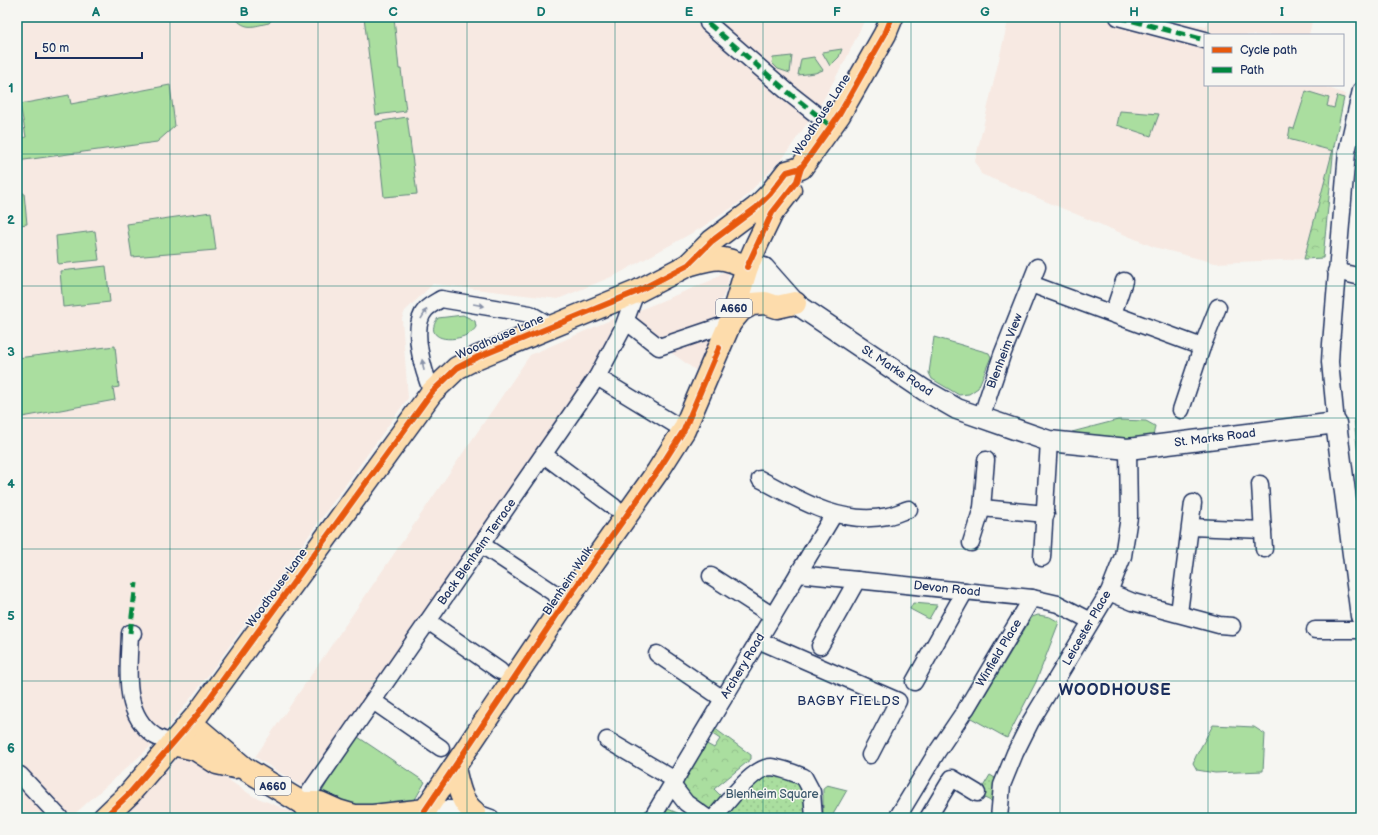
<svg xmlns="http://www.w3.org/2000/svg" width="1378" height="835" font-family="'Balsamiq Sans',sans-serif">
	<style>
		.built { fill: #f7e9e2 }
		.green { fill: #aade9f; stroke: #62867e }
		.forest { fill: url(#forest-crowns); stroke: #62867e }
		.park { fill: url(#park-dots); stroke: #62867e }
		.lines { fill: none; stroke-linecap: round; stroke-linejoin: round }
		.minor-casing { stroke: #1b2f5e; stroke-width: 19 }
		.tertiary-casing { stroke: #1b2f5e; stroke-width: 23 }
		.trunk-casing { stroke: #1b2f5e; stroke-width: 25 }
		.minor { stroke: #f6f6f2; stroke-width: 16 }
		.tertiary { stroke: #f6f6f2; stroke-width: 20 }
		.trunk { stroke: #fddcac; stroke-width: 22 }
		.quiet { stroke: #00873e; stroke-width: 5; stroke-dasharray: 10 5; stroke-linecap: butt }
		.cycleway-casing { stroke: #f6f6f2; stroke-width: 8 }
		.cycleway { stroke: #e8590c; stroke-width: 6 }
		.oneway { fill: #8892a8 }
		.grid { fill: none; stroke: #0f766e; stroke-width: 1; stroke-opacity: 0.55 }
		.labels { text-anchor: middle; dominant-baseline: central; stroke-width: 3; stroke-linejoin: round; paint-order: stroke }
		.shield { fill: #f6f6f2; stroke: #5d6b8a; stroke-width: 1 }
		.shield-label { font-size: 11px; font-weight: bold; fill: #1b2f5e }
		.street-label { font-size: 12px; fill: #1b2f5e; stroke: #f6f6f2 }
		.park-label { font-size: 12px; fill: #3f5b6e; stroke: #f6f6f2 }
		.neighbourhood-label { font-size: 13px; letter-spacing: 1px; fill: #1b2f5e; stroke: #f6f6f2 }
		.district-label { font-size: 16px; font-weight: bold; letter-spacing: 1px; fill: #1b2f5e; stroke: #f6f6f2 }
		.neatline { fill: none; stroke: #0f766e; stroke-width: 1.5 }
		.grid-label { font-size: 13px; text-anchor: middle; font-weight: bold; fill: #0f766e }
	</style>
	<defs>
		<pattern id="forest-crowns" width="20" height="18" patternUnits="userSpaceOnUse"><rect width="20" height="18" fill="#aade9f"/><path d="M2 6a3 3 0 1 1 6 0M12 15a3 3 0 1 1 6 0" fill="none" stroke="#92bf8b"/></pattern>
		<pattern id="park-dots" width="8" height="8" patternUnits="userSpaceOnUse"><rect width="8" height="8" fill="#aade9f"/><path d="M2 2h.1M6 6h.1" fill="none" stroke="#92bf8b" stroke-width="1.8" stroke-linecap="round"/></pattern>
	</defs>
	<rect width="100%" height="100%" fill="#f6f6f2"/>
	<filter id="ink" filterUnits="userSpaceOnUse"><feTurbulence type="fractalNoise" baseFrequency=".025" numOctaves="2"/><feDisplacementMap in="SourceGraphic" scale="8" xChannelSelector="R" yChannelSelector="G"/><feConvolveMatrix kernelMatrix="1 2 1 2 8 2 1 2 1" color-interpolation-filters="sRGB"/></filter>
	<g filter="url(#ink)">
		<g class="built">
			<polygon points="17,17 866,17 846,59 822,102 783,158 739,203 701,228 616,275 558,299 433,284 405,311 402,319 408,398 210,673 159,739 70,818 17,818"/>
			<polygon points="1009,17 1166,17 1206,27 1209,17 1313,17 1309,35 1205,35 1205,85 1321,85 1345,94 1334,146 1304,259 1215,263 1154,247 981,174 975,161"/>
			<polygon points="730,267 727,288 721,301 718,318 698,372 632,324 596,364 309,791 255,757 530,355 615,318 635,312 712,280"/>
			<polygon points="184,751 253,796 307,818 123,818"/>
		</g>
		<g class="green">
			<path d="M234,17H274L269,23C253,26 246,31 234,17Z"/>
			<polygon points="364,17 394,17 399,69 401,69 406,111 376,115"/>
			<polygon points="842,49 839,57 830,66 822,52"/>
			<polygon points="792,56 790,73 778,69 772,63 773,58"/>
			<polygon points="814,57 823,70 815,73 798,75 801,59"/>
			<polygon points="170,85 175,126 157,142 17,161 17,139 26,137 20,104 69,95 71,104"/>
			<polygon points="1306,91 1329,98 1327,106 1334,108 1337,96 1344,98 1333,151 1288,139 1290,128 1294,129"/>
			<polygon points="1120,111 1159,114 1151,136 1117,125"/>
			<polygon points="407,117 417,194 384,197 376,122"/>
			<polygon points="24,193 27,224 20,225 21,231 17,232 17,194"/>
			<polygon points="211,212 216,250 132,257 127,224"/>
			<polygon points="95,231 99,260 58,264 56,236"/>
			<polygon points="106,266 110,302 63,307 60,271"/>
			<path d="M463,315L475,321L476,327C466,344 419,344 438,318Z"/>
			<polygon points="934,337 989,353 991,357 978,388 969,394 959,395 932,379 929,373"/>
			<polygon points="115,346 119,387 113,388 115,400 17,418 17,358"/>
			<polygon points="1118,420 1146,421 1155,426 1153,437 1128,439 1071,435 1072,432"/>
			<polygon points="913,603 937,605 929,619 910,609"/>
			<polygon points="1038,615 1050,617 1059,622 1036,682 1007,738 971,718 1032,617"/>
			<polygon points="1213,725 1254,727 1265,734 1263,771 1215,773 1197,770 1193,763 1196,756"/>
			<polygon points="352,733 425,782 413,803 370,807 341,804 321,794"/>
			<polygon points="827,785 847,790 831,818 823,818 823,788"/>
			<polygon points="668,809 689,818 657,818 660,813"/>
		</g>
		<g class="forest">
			<polygon points="1334,146 1323,258 1304,259 1332,153"/>
			<polygon points="714,728 751,755 751,759 714,789 722,797 713,814 676,787 705,743 714,748 720,739 711,733"/>
		</g>
		<g class="park">
			<polygon points="1354,419 1361,421 1361,482"/>
			<polygon points="761,770 803,777 812,818 716,818"/>
			<polygon points="990,775 997,779 993,802 978,795"/>
		</g>
		<g class="lines">
			<g class="minor-casing">
				<g id="minor">
					<polyline points="1118,17 1205,40"/>
					<polyline points="708,23 789,93 831,126"/>
					<polyline points="1336,271 1361,277"/>
					<polyline points="1031,284 1202,347"/>
					<polyline points="1113,314 1124,281"/>
					<polyline points="626,321 659,347 730,323"/>
					<polyline points="597,377 684,430"/>
					<path d="M432,392C424,373 409,327 426,309C430,305 436,302 441,299L530,314L551,326"/>
					<polyline points="1181,410 1202,347 1218,307"/>
					<polyline points="981,418 1002,355 1037,267"/>
					<polyline points="1336,423 1330,362 1331,344 1347,152 1361,90"/>
					<polyline points="544,455 614,507"/>
					<path d="M760,479C799,500 841,526 888,516C895,515 902,511 909,509"/>
					<polyline points="1260,484 1264,549"/>
					<polyline points="982,508 1046,514"/>
					<polyline points="1191,527 1263,530"/>
					<polyline points="971,543 982,508 986,460"/>
					<polyline points="482,545 566,601"/>
					<polyline points="1042,558 1049,441"/>
					<polyline points="798,574 1032,598 1058,604 1091,621"/>
					<polyline points="711,576 773,616"/>
					<polyline points="1109,592 1133,602 1219,625 1232,626"/>
					<polyline points="1179,613 1193,503"/>
					<polyline points="428,621 500,671"/>
					<polyline points="1315,630 1361,630"/>
					<path d="M133,633H130C129,668 121,713 155,736C160,739 167,741 172,744"/>
					<polyline points="758,640 898,701 870,755"/>
					<polyline points="820,646 857,580"/>
					<polyline points="657,654 723,699"/>
					<polyline points="914,682 965,591"/>
					<polyline points="373,701 441,748"/>
					<polyline points="966,709 1032,598"/>
					<polyline points="607,740 675,780"/>
					<polyline points="20,775 60,818"/>
					<polyline points="672,785 686,803 707,818"/>
					<polyline points="302,803 597,377 622,330 636,292"/>
					<path d="M426,810C449,807 469,809 491,818"/>
					<polyline points="652,818 834,514"/>
					<path d="M714,818C725,805 753,767 771,767C782,768 794,773 804,777L812,792L814,818"/>
					<polyline points="897,818 937,752 962,715"/>
					<polyline points="928,818 952,778 977,793"/>
					<polyline points="999,818 1002,785 1015,753 1031,721 1109,592 1123,556 1129,517 1128,449"/>
				</g>
			</g>
			<g class="tertiary-casing">
				<polyline id="tertiary" points="793,302 782,300 754,285 747,267 764,268 795,303 924,390 957,409 1049,441 1128,449 1336,423 1361,616"/>
			</g>
			<g class="trunk-casing">
				<g id="trunk">
					<path d="M688,265C716,257 720,255 747,267"/>
					<polyline points="730,323 741,310 752,304 765,303 777,307 795,303"/>
					<polyline points="197,728 244,768 302,803 311,814 318,818"/>
					<polyline points="172,744 195,749 217,763 235,767"/>
					<path d="M454,768C458,784 460,801 474,812"/>
					<polyline points="302,803 320,803 338,811 355,816 373,816 426,810"/>
					<polyline points="104,818 129,794 198,714 432,392 457,368 478,357 636,292 688,265 712,241 756,208 770,194 787,172 801,168 839,115 885,34 892,17"/>
					<polyline points="420,818 566,601 658,471 684,430 730,323 747,267 757,244 772,213 790,190"/>
				</g>
			</g>
			<use href="#minor" class="minor"/>
			<use href="#tertiary" class="tertiary"/>
			<use href="#trunk" class="trunk"/>
			<g class="quiet">
				<polyline points="1118,17 1205,40"/>
				<polyline points="708,23 789,93 831,126"/>
				<polyline points="130,633 136,583"/>
			</g>
			<g class="cycleway-casing">
				<g id="cycleway">
					<polyline points="747,267 772,213 797,181 801,168"/>
					<polyline points="104,818 129,794 198,714 432,392 457,368 478,357 636,292 688,265 712,241 756,208 770,194 787,172 801,168 839,115 885,34 892,17"/>
					<polyline points="420,818 566,601 658,471 684,430 719,348"/>
				</g>
			</g>
			<use href="#cycleway" class="cycleway"/>
		</g>
		<defs><path id="oneway-solid" d="M-6-.8H1V-3.2L6.5 0L1 3.2V.8H-6Z"/></defs>
		<g class="oneway">
			<use href="#oneway-solid" transform="translate(479 305) rotate(10)"/>
			<use href="#oneway-solid" transform="translate(424 314) rotate(-59)"/>
			<use href="#oneway-solid" transform="translate(423 365) rotate(-100)"/>
		</g>
	</g>
	<path class="grid" d="M170,17V818M318,17V818M467,17V818M615,17V818M763,17V818M911,17V818M1060,17V818M1208,17V35M1208,85V818M17,154H1361M17,286H1361M17,418H1361M17,549H1361M17,681H1361"/>
	<g class="labels">
		<g class="shield">
			<rect x="716" y="299" width="36" height="18" rx="3"/>
			<rect x="255" y="777" width="36" height="18" rx="3"/>
		</g>
		<g class="shield-label">
			<text x="734" y="308">A660</text>
			<text x="273" y="786">A660</text>
		</g>
		<g class="street-label">
			<text transform="translate(822 115) rotate(-57)">Woodhouse Lane</text>
			<text transform="translate(500 337) rotate(-24)">Woodhouse Lane</text>
			<text transform="translate(1005 351) rotate(-69)">Blenheim View</text>
			<text transform="translate(897 371) rotate(33)">St. Marks Road</text>
			<text transform="translate(1215 438) rotate(-7)">St. Marks Road</text>
			<text transform="translate(477 552) rotate(-55)">Back Blenheim Terrace</text>
			<text transform="translate(568 581) rotate(-56)">Blenheim Walk</text>
			<text transform="translate(277 588) rotate(-54)">Woodhouse Lane</text>
			<text transform="translate(947 589) rotate(6)">Devon Road</text>
			<text transform="translate(1087 628) rotate(-60)">Leicester Place</text>
			<text transform="translate(999 653) rotate(-59)">Winfield Place</text>
			<text transform="translate(743 666) rotate(-59)">Archery Road</text>
		</g>
		<g class="park-label">
			<text x="772" y="794">Blenheim Square</text>
		</g>
		<g class="neighbourhood-label">
			<text x="849" y="701">BAGBY FIELDS</text>
		</g>
		<g class="district-label">
			<text x="1115" y="690">WOODHOUSE</text>
		</g>
	</g>
	<rect width="1378" height="835" fill="none" stroke="#f6f6f2" stroke-width="44"/>
	<rect x="1204" y="34" width="140" height="52" fill="#f6f6f2" stroke="#9ea6b7"/>
	<rect x="1212" y="47" width="20" height="6" fill="#e8590c" stroke="#9ea6b7"/>
	<text x="1240" y="54" font-size="12" fill="#1b2f5e">Cycle path</text>
	<rect x="1212" y="67" width="20" height="6" fill="#00873e" stroke="#9ea6b7"/>
	<text x="1240" y="74" font-size="12" fill="#1b2f5e">Path</text>
	<path d="M36 52v6h106v-6" fill="none" stroke="#1b2f5e" stroke-width="2"/>
	<text x="42" y="52" font-size="12" fill="#1b2f5e" stroke="#f6f6f2" stroke-width="3" paint-order="stroke">50 m</text>
	<rect x="22" y="22" width="1334" height="791" class="neatline"/>
	<g class="grid-label">
		<text x="96" y="16">A</text>
		<text x="244" y="16">B</text>
		<text x="393" y="16">C</text>
		<text x="541" y="16">D</text>
		<text x="689" y="16">E</text>
		<text x="837" y="16">F</text>
		<text x="985" y="16">G</text>
		<text x="1134" y="16">H</text>
		<text x="1282" y="16">I</text>
		<text x="11" y="92">1</text>
		<text x="11" y="224">2</text>
		<text x="11" y="356">3</text>
		<text x="11" y="488">4</text>
		<text x="11" y="620">5</text>
		<text x="11" y="752">6</text>
	</g>
</svg>
